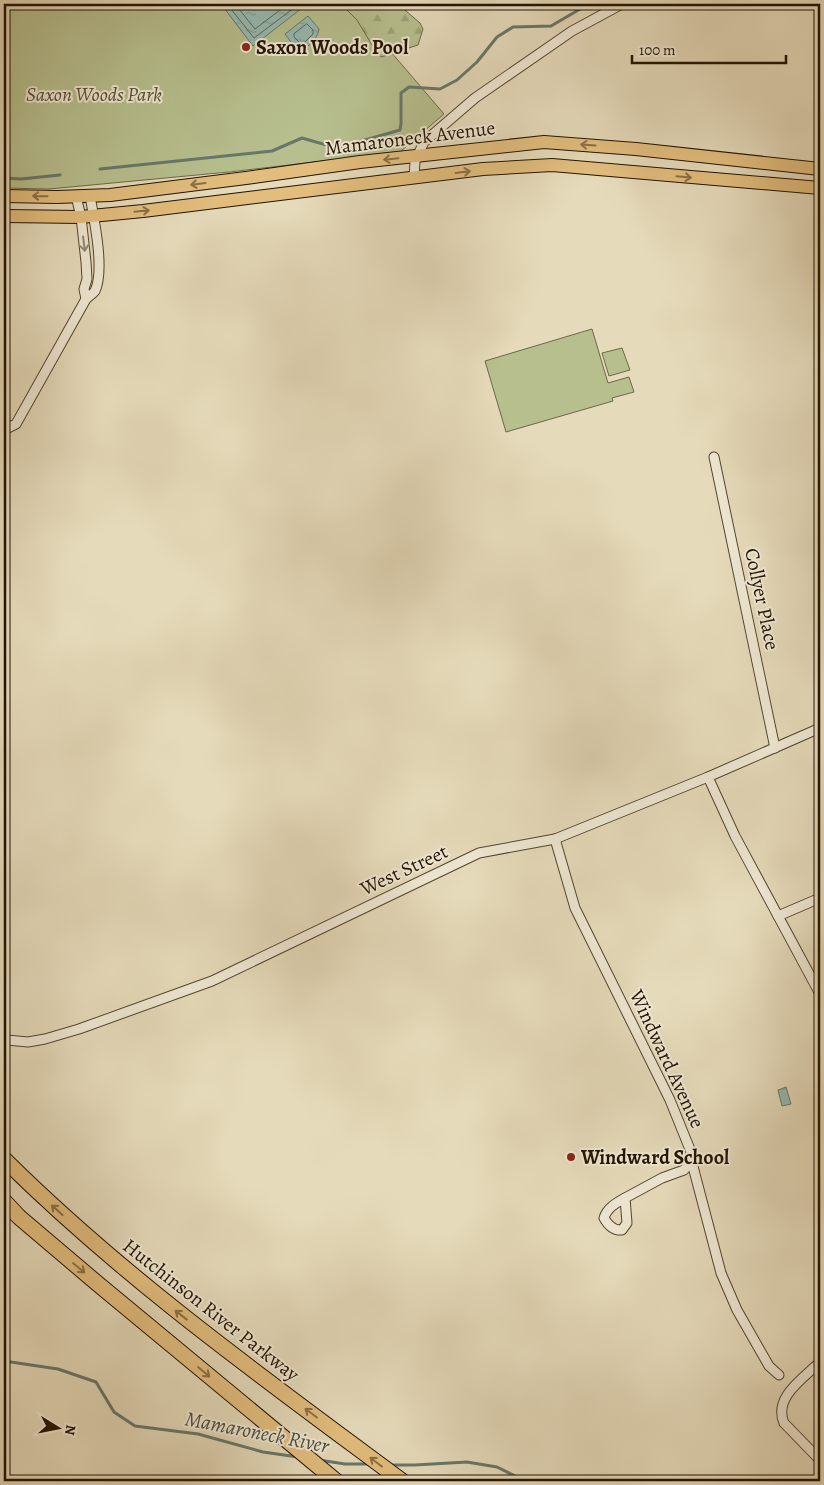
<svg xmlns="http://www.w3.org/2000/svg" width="824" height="1485" font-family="Alegreya,serif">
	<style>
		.green { fill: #b7bf8e; stroke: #6c6947 }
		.forest { fill: url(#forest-firs); stroke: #6c6947 }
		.water { fill: url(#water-ripples); stroke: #68776b }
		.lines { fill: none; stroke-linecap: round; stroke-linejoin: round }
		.shore { stroke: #5c6659; stroke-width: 1 }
		.stream { stroke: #68776b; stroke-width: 3 }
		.minor-casing { stroke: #53452e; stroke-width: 11 }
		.primary-casing { stroke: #221300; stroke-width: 14 }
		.motorway-casing { stroke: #221300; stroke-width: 17 }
		.minor { stroke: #eee7d2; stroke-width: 9 }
		.primary { stroke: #e2bd7d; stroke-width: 12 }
		.motorway { stroke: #e2bd7d; stroke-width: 15 }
		.oneway { stroke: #8c7045 }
		.oneway2 { stroke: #928874 }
		.poi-dot { fill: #8f2418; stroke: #eee7d2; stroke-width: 2 }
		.labels { text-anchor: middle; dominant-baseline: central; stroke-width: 4; stroke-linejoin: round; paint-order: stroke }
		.poi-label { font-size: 20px; font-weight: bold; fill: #221300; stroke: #eee7d2; text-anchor: start }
		.park-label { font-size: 20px; font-style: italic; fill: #564f32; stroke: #eee7d2 }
		.street-label { font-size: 20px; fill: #221300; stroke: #eee7d2 }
		.water-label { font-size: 21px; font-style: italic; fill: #4b4d3e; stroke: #eee7d2 }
	</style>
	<defs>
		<pattern id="forest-firs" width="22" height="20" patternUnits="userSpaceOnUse" patternTransform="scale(1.25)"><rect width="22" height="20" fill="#b7bf8e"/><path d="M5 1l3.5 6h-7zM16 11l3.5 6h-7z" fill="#9da379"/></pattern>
		<pattern id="water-ripples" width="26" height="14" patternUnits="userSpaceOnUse" patternTransform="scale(1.25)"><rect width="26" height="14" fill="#96bab2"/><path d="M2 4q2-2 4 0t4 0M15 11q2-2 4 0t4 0" fill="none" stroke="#819f97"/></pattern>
	</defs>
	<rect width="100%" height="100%" fill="#e5daba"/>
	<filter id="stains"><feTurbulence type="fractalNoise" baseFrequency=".004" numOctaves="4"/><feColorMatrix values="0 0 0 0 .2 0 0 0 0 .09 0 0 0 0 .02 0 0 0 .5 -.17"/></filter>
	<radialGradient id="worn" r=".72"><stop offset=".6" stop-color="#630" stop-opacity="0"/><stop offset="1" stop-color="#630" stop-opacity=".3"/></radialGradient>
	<g class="green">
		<polygon points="4,4 350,4 444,114 400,152 229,172 49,189 4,188"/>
		<polygon points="592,329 608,383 629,377 634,392 612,398 613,401 506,432 485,361"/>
		<polygon points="622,348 630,370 609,376 602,353"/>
	</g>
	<polygon class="forest" points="341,4 398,4 420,23 423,29 418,45 381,57 372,45 357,20"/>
	<g class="water">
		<polygon points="221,4 298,4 302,8 253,46"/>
		<path d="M308,16L319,29C318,38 306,53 296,47C292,44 288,38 285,34Z"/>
		<polygon points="786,1087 791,1104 782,1106 778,1090"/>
	</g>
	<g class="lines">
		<g class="shore">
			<polyline points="227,4 254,38 294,8 295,4"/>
			<polyline points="235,4 255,29 288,4"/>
			<polygon points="307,24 313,30 313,34 304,43 300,43 294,37 294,34"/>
		</g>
		<g class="stream">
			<polyline points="100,169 272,151 302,138 337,148 400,130 401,124 401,93 409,87 440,89 457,80 477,62 497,37 513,27 551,26 587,5 587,4"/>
			<polyline points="4,178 21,179 60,175"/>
			<polyline points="4,1361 58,1369 96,1382 114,1412 135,1426 198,1434 263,1452 298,1457"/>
			<polyline points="319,1460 345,1464 370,1464"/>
			<polyline points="389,1465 415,1465 467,1462 497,1467 525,1481"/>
		</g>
		<g class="minor-casing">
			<g id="minor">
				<polyline points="414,178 415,161 424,142 475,98 572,31 622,4"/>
				<polyline points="76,196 81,217 86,262 87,279 84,289 86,299"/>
				<path d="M4,430L16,424L86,299C89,296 93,294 95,291C105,270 94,219 90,196"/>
				<polyline points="714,457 775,748"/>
				<polyline points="708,777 735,836 820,994"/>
				<polyline points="555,839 575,908 670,1100 691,1152 691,1159 721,1273 737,1310 769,1366 779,1375"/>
				<polyline points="778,916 820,898"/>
				<polyline points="4,1038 7,1040 28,1042 45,1039 79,1029 212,981 479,853 555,839 708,777 820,728"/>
				<path d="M625,1198L627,1223L622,1230C613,1231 608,1225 604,1218C607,1208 616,1203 625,1198Z"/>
				<polyline points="625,1198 662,1178 684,1170 691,1162 691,1159"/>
				<path d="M820,1362C804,1378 773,1397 784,1423L820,1460"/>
			</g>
		</g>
		<g class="primary-casing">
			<g id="primary">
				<polyline points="4,196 57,197 110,195 246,178 360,162 544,142 636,149 820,169"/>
				<polyline points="4,216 81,217 143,211 483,169 552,165 820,188"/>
			</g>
		</g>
		<g class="motorway-casing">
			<g id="motorway">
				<path d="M4,1159C126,1280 265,1379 402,1481"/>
				<polyline points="4,1201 19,1217 98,1284 336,1481"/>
			</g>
		</g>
		<use href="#minor" class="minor"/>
		<use href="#primary" class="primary"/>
		<use href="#motorway" class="motorway"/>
	</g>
	<defs><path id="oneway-shaft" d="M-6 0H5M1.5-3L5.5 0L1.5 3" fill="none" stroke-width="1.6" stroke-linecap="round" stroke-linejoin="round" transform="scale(1.25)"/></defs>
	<g class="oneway">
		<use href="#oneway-shaft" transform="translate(588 145) rotate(-176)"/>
		<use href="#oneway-shaft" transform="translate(391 159) rotate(174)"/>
		<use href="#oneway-shaft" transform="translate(463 172) rotate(-7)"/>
		<use href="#oneway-shaft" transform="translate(684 177) rotate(5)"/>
		<use href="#oneway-shaft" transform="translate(198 184) rotate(173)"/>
		<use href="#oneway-shaft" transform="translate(40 196) rotate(-179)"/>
		<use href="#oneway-shaft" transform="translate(142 211) rotate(-6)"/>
		<use href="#oneway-shaft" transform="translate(57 1210) rotate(-138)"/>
		<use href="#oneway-shaft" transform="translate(79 1268) rotate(40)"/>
		<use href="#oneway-shaft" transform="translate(181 1315) rotate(-142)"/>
		<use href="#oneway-shaft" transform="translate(204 1372) rotate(40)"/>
		<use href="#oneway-shaft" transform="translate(311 1413) rotate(-143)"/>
		<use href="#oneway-shaft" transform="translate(376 1462) rotate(-143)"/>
	</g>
	<use class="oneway2" href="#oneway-shaft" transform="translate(84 244) rotate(83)"/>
	<g class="poi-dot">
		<circle cx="246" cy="47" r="5"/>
		<circle cx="571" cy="1157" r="5"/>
	</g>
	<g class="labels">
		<g class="poi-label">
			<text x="256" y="47">Saxon Woods Pool</text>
			<text x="581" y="1157">Windward School</text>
		</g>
		<g class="park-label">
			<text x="94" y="94">Saxon Woods Park</text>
		</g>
		<g class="street-label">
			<text transform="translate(410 138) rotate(-7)">Mamaroneck Avenue</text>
			<text transform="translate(762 599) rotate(78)">Collyer Place</text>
			<text transform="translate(404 870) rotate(-25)">West Street</text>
			<text transform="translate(667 1059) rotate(65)">Windward Avenue</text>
			<text transform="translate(211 1310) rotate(38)">Hutchinson River Parkway</text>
		</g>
		<g class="water-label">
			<text transform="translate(257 1432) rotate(11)">Mamaroneck River</text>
		</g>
	</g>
	<rect width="824" height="1485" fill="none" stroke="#e5daba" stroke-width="20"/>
	<rect x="5" y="5" width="814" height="1475" fill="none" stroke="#221300" stroke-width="2.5"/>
	<rect x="10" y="10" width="804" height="1465" fill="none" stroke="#221300"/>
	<g transform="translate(58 1428) rotate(100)" stroke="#eee7d2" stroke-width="4" paint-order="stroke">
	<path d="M0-4L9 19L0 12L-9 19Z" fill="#221300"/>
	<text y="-8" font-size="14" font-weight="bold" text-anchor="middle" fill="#221300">N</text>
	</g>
	<path d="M632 55v8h154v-8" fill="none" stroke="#221300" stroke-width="2.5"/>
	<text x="639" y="55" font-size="15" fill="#221300" stroke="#eee7d2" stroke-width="4" paint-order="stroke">100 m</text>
	<rect width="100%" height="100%" filter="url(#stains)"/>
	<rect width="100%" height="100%" fill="url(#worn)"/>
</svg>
